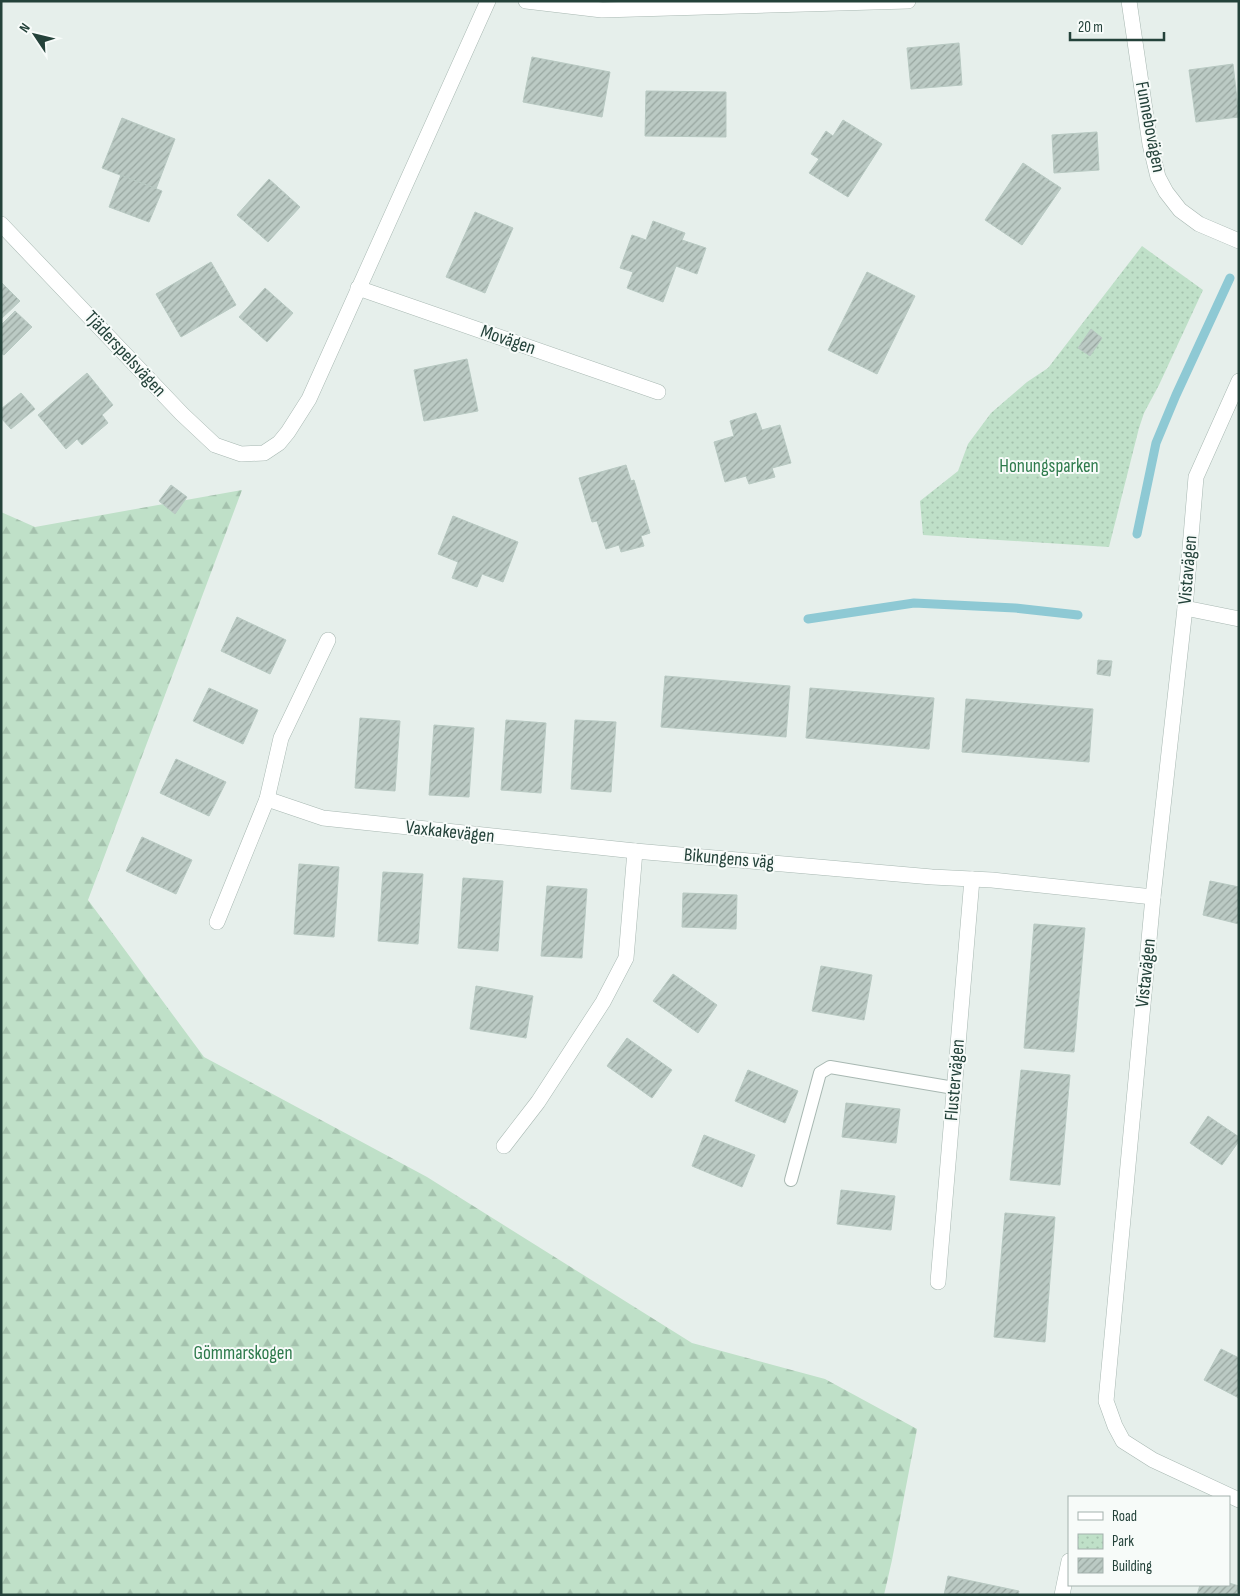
<svg xmlns="http://www.w3.org/2000/svg" width="1240" height="1596" font-family="'Sofia Sans Condensed',sans-serif">
	<style>
		.forest { fill: url(#forest-firs) }
		.park { fill: url(#park-dots) }
		.lines { fill: none; stroke-linecap: round; stroke-linejoin: round }
		.stream { stroke: #8ec9d4; stroke-width: 9 }
		.building { fill: url(#building-hatch); stroke: #b8c9c2 }
		.service-casing { stroke: #a8b8b2; stroke-width: 14 }
		.minor-casing { stroke: #a8b8b2; stroke-width: 16 }
		.service { stroke: #fff; stroke-width: 12 }
		.minor { stroke: #fff; stroke-width: 15 }
		.labels { text-anchor: middle; dominant-baseline: central; stroke-width: 4; stroke-linejoin: round; paint-order: stroke }
		.street-label { font-size: 19px; fill: #24423a; stroke: #f7fbf9 }
		.park-label { font-size: 19px; fill: #2d7a4b; stroke: #f7fbf9 }
	</style>
	<defs>
		<pattern id="forest-firs" width="22" height="20" patternUnits="userSpaceOnUse" patternTransform="scale(1.25)"><rect width="22" height="20" fill="#bfe0c8"/><path d="M5 1l3.5 6h-7zM16 11l3.5 6h-7z" fill="#a4c1ad"/></pattern>
		<pattern id="park-dots" width="8" height="8" patternUnits="userSpaceOnUse" patternTransform="scale(1.25)"><rect width="8" height="8" fill="#bfe0c8"/><path d="M2 2h.1M6 6h.1" fill="none" stroke="#a4c1ad" stroke-width="1.8" stroke-linecap="round"/></pattern>
		<pattern id="building-hatch" width="6" height="6" patternUnits="userSpaceOnUse" patternTransform="scale(1.25)"><rect width="6" height="6" fill="#bbcac4"/><path d="M-1 1l2-2M0 6l6-6M5 7l2-2" fill="none" stroke="#98a6a0"/></pattern>
	</defs>
	<rect width="100%" height="100%" fill="#e6efeb"/>
	<polygon class="forest" points="242,490 88,900 204,1057 427,1177 692,1343 825,1379 917,1429 892,1560 884,1595 1,1595 1,512 35,527"/>
	<polygon class="park" points="1142,246 1203,290 1159,385 1144,413 1139,428 1109,547 923,535 920,501 958,471 968,444 991,413 1027,382 1048,368"/>
	<g class="lines">
		<g class="stream">
			<polyline points="1137,534 1156,443 1176,395 1230,278"/>
			<polyline points="808,619 914,603 1015,608 1078,615"/>
		</g>
	</g>
	<g class="building">
		<polygon points="959,43 962,85 911,89 907,48"/>
		<polygon points="532,57 610,72 602,117 523,102"/>
		<polygon points="1233,64 1239,117 1196,122 1189,70"/>
		<polygon points="646,91 726,92 726,137 645,136"/>
		<polygon points="122,118 175,139 156,189 102,168"/>
		<polygon points="843,120 882,144 848,197 809,173 819,159 811,154 826,131 833,136"/>
		<polygon points="1097,132 1099,170 1054,173 1052,135"/>
		<polygon points="1023,163 1061,188 1022,245 985,220"/>
		<polygon points="121,175 162,191 149,222 109,207"/>
		<polygon points="269,179 300,207 268,242 237,215"/>
		<polygon points="475,212 513,228 485,293 446,277"/>
		<polygon points="653,221 685,233 682,240 706,248 697,274 676,266 663,302 627,288 633,272 620,268 632,235 646,240"/>
		<polygon points="211,262 236,305 181,337 156,294"/>
		<polygon points="867,272 915,296 877,374 828,350"/>
		<polygon points="1,282 20,301 1,319"/>
		<polygon points="265,288 293,313 267,342 239,317"/>
		<polygon points="15,311 32,327 4,355 1,353 1,325"/>
		<polygon points="1091,329 1102,338 1090,356 1078,348"/>
		<polygon points="467,359 478,411 424,421 414,370"/>
		<polygon points="87,373 113,405 102,415 108,423 82,445 77,439 66,449 38,415"/>
		<polygon points="21,393 35,409 11,429 1,418 1,409"/>
		<polygon points="756,413 762,430 780,425 791,463 772,468 775,477 749,484 746,476 725,482 714,442 734,436 730,421"/>
		<polygon points="626,465 631,481 634,480 650,533 641,536 644,546 621,552 619,545 606,549 597,521 592,522 579,478"/>
		<polygon points="171,485 187,497 175,514 159,501"/>
		<polygon points="453,516 518,542 503,582 482,574 477,587 452,578 458,562 438,554"/>
		<polygon points="237,617 286,640 270,674 221,651"/>
		<polygon points="1098,660 1112,661 1110,676 1097,674"/>
		<polygon points="665,676 790,686 786,737 661,727"/>
		<polygon points="209,688 258,710 243,744 193,721"/>
		<polygon points="810,688 934,698 929,749 806,738"/>
		<polygon points="966,699 1093,709 1089,762 962,752"/>
		<polygon points="360,718 400,721 395,791 355,788"/>
		<polygon points="506,720 546,723 541,793 501,790"/>
		<polygon points="575,720 616,722 611,792 571,789"/>
		<polygon points="434,725 474,728 469,797 429,795"/>
		<polygon points="176,759 226,782 209,816 160,793"/>
		<polygon points="142,837 192,860 176,894 126,871"/>
		<polygon points="299,864 339,867 334,937 294,934"/>
		<polygon points="383,872 423,874 418,944 378,941"/>
		<polygon points="463,878 503,881 498,951 458,948"/>
		<polygon points="1210,881 1239,887 1239,924 1203,915"/>
		<polygon points="547,886 587,889 582,958 541,956"/>
		<polygon points="683,893 737,895 736,929 682,927"/>
		<polygon points="1034,924 1085,928 1074,1052 1024,1048"/>
		<polygon points="821,966 872,975 864,1020 812,1011"/>
		<polygon points="673,974 717,1005 698,1033 653,1001"/>
		<polygon points="476,986 533,996 526,1038 470,1029"/>
		<polygon points="627,1038 672,1070 652,1098 607,1066"/>
		<polygon points="748,1070 798,1091 785,1123 735,1101"/>
		<polygon points="1021,1070 1070,1075 1060,1185 1010,1180"/>
		<polygon points="846,1103 900,1109 896,1143 842,1137"/>
		<polygon points="1208,1116 1239,1137 1239,1141 1222,1165 1190,1143"/>
		<polygon points="704,1135 755,1155 742,1187 692,1166"/>
		<polygon points="841,1190 895,1196 891,1230 837,1224"/>
		<polygon points="1005,1213 1055,1217 1045,1342 994,1337"/>
		<polygon points="1221,1349 1239,1358 1239,1398 1204,1380"/>
		<polygon points="948,1576 1019,1591 1018,1595 944,1595"/>
		<polygon points="1229,1583 1239,1586 1236,1595 1197,1595 1200,1585 1229,1585"/>
	</g>
	<g class="lines">
		<g class="service-casing">
			<polyline id="service" points="791,1180 820,1073 830,1067 954,1088"/>
		</g>
		<g class="minor-casing">
			<g id="minor">
				<polyline points="526,1 602,10 908,1"/>
				<polyline points="1129,1 1150,144 1158,177 1166,192 1180,210 1199,224 1239,241"/>
				<polyline points="1,224 182,414 215,445 241,454 264,453 279,443 288,432 309,399 488,1"/>
				<polyline points="358,288 658,392"/>
				<polyline points="1239,381 1196,477 1185,608 1153,897 1106,1401 1115,1426 1123,1441 1153,1460 1239,1500"/>
				<polyline points="1185,608 1239,619"/>
				<polyline points="267,799 323,818 635,851"/>
				<polyline points="217,922 267,799 281,738 328,640"/>
				<polyline points="504,1146 538,1102 603,1002 626,958 635,851 932,877 992,880 1153,897"/>
				<polyline points="938,1282 972,879"/>
				<polyline points="1062,1595 1069,1561"/>
			</g>
		</g>
		<use href="#service" class="service"/>
		<use href="#minor" class="minor"/>
	</g>
	<g class="labels">
		<g class="street-label">
			<text transform="translate(1150 127) rotate(79)">Funnebovägen</text>
			<text transform="translate(508 340) rotate(19)">Movägen</text>
			<text transform="translate(125 354) rotate(47)">Tjäderspelsvägen</text>
			<text transform="translate(1188 570) rotate(-85)">Vistavägen</text>
			<text transform="translate(450 832) rotate(6)">Vaxkakevägen</text>
			<text transform="translate(729 859) rotate(5)">Bikungens väg</text>
			<text transform="translate(1146 973) rotate(-84)">Vistavägen</text>
			<text transform="translate(955 1080) rotate(-85)">Flustervägen</text>
		</g>
		<g class="park-label">
			<text x="1049" y="466">Honungsparken</text>
			<text x="243" y="1353">Gömmarskogen</text>
		</g>
	</g>
	<rect width="1240" height="1596" fill="none" stroke="#24423a" stroke-width="5"/>
	<rect x="1068" y="1496" width="162" height="90" fill="#f7fbf9" stroke="#a3b1ad"/>
	<rect x="1078" y="1512" width="25" height="8" fill="#ffffff" stroke="#a3b1ad"/>
	<text x="1112" y="1521" font-size="15" fill="#24423a">Road</text>
	<rect x="1078" y="1534" width="25" height="15" fill="url(#park-dots)" stroke="#a3b1ad"/>
	<text x="1112" y="1546" font-size="15" fill="#24423a">Park</text>
	<rect x="1078" y="1558" width="25" height="15" fill="url(#building-hatch)" stroke="#a3b1ad"/>
	<text x="1112" y="1571" font-size="15" fill="#24423a">Building</text>
	<g transform="translate(35 35) rotate(305)" stroke="#f7fbf9" stroke-width="4" paint-order="stroke">
	<path d="M0-4L9 19L0 12L-9 19Z" fill="#24423a"/>
	<text y="-8" font-size="14" font-weight="bold" text-anchor="middle" fill="#24423a">N</text>
	</g>
	<path d="M1070 32v8h94v-8" fill="none" stroke="#24423a" stroke-width="2.5"/>
	<text x="1078" y="32" font-size="15" fill="#24423a" stroke="#f7fbf9" stroke-width="4" paint-order="stroke">20 m</text>
</svg>
